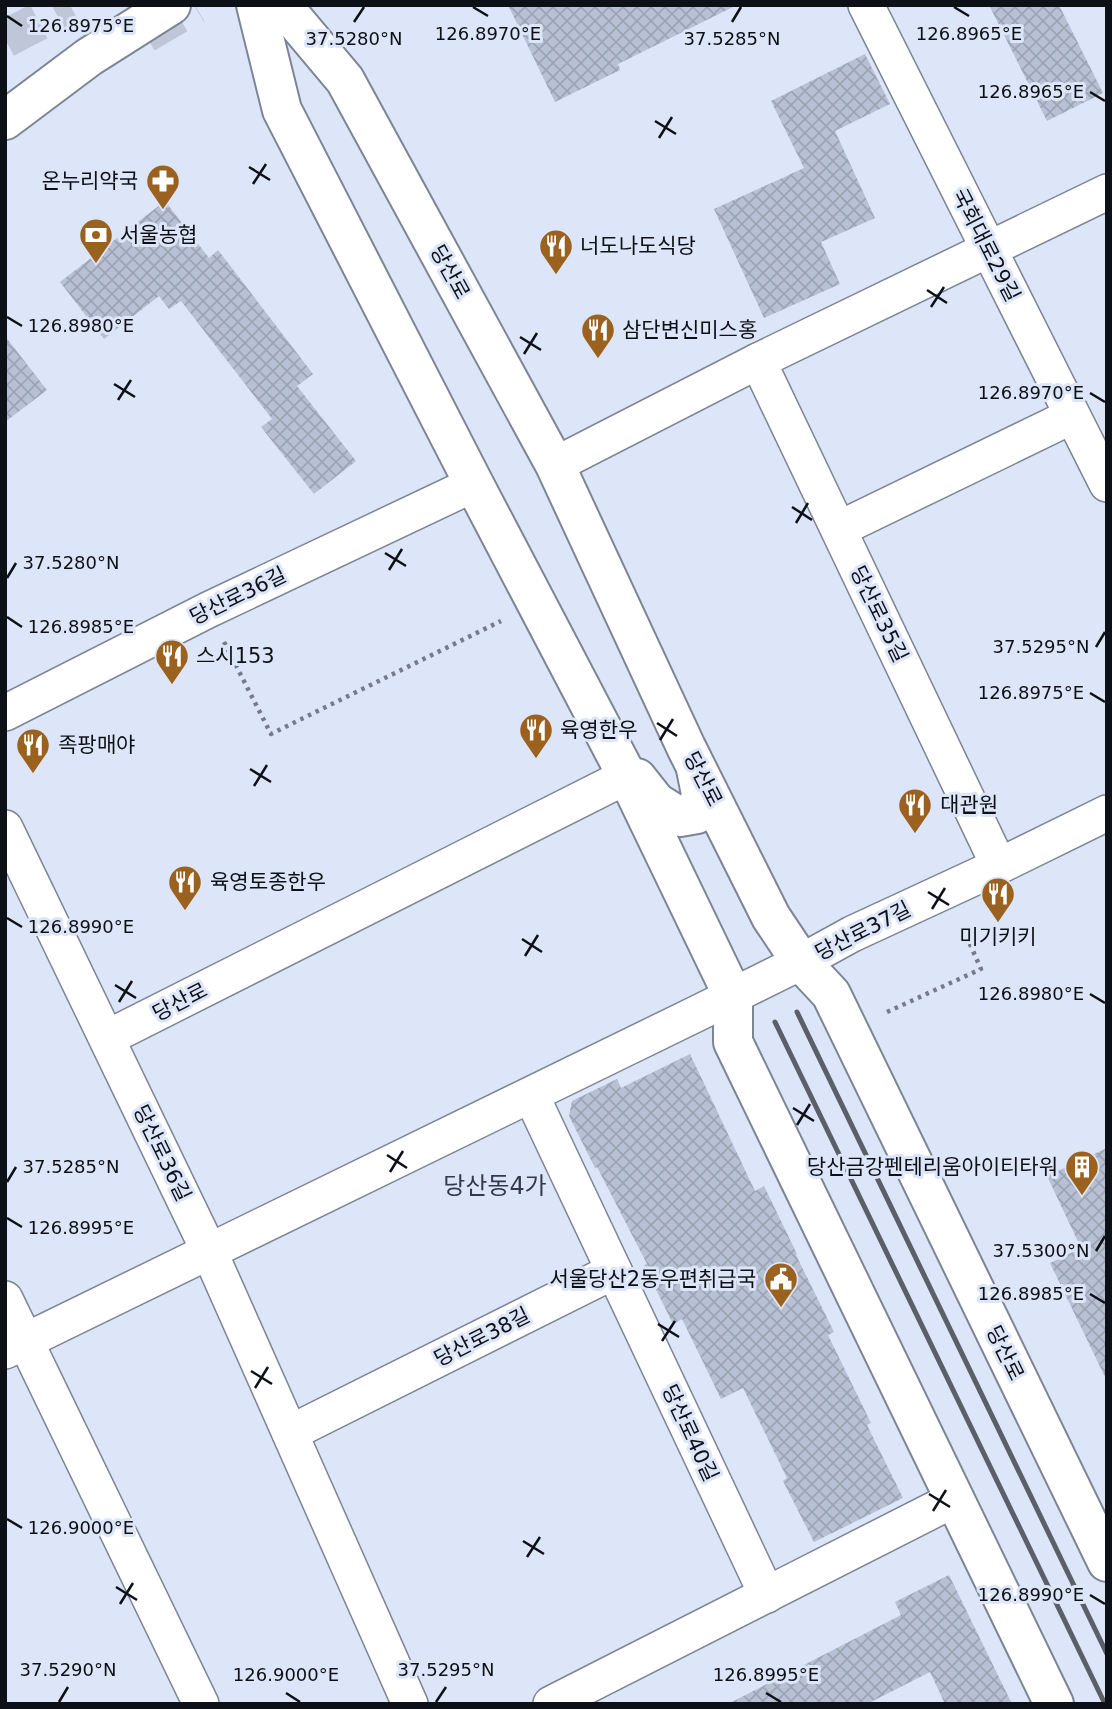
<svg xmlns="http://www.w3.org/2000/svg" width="1112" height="1709" font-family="'DejaVu Sans','Noto Sans KR',sans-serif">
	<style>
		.building { fill: url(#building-cross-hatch) }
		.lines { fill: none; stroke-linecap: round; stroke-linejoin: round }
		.trunk-tunnel { stroke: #bec6d7; stroke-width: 38; stroke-dasharray: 38 19; stroke-linecap: butt }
		.minor-casing { stroke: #7d8595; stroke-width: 38 }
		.secondary-casing { stroke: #7d8595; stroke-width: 42 }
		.primary-casing { stroke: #7d8595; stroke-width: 42 }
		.path { stroke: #757b88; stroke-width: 4.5; stroke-dasharray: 3.5 5; stroke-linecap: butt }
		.minor { stroke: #fff; stroke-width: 35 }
		.secondary { stroke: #fff; stroke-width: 38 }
		.primary { stroke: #fff; stroke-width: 38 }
		.rail { stroke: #5a5f6a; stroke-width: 5 }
		.ticks { fill: none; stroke: #0d1016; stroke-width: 2.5 }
		.labels { text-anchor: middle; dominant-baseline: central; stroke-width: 6; stroke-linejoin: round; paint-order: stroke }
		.poi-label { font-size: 21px; fill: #0d1016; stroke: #dde6f9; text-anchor: start }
		.street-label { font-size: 21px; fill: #0d1016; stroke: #dde6f9 }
		.quarter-label { font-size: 24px; fill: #323947; stroke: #dde6f9 }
		.ticks-label { font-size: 18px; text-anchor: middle; fill: #0d1016; stroke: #dde6f9; stroke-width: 6; stroke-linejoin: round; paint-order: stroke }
	</style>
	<defs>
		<pattern id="building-cross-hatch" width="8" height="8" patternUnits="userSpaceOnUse" patternTransform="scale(1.75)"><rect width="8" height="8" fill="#b8c1d3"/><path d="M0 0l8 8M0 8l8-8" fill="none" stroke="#9da5b4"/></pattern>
	</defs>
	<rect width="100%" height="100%" fill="#dde6f9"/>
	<g class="building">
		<polygon points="508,5 737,5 618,64 620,70 555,102"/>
		<polygon points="989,5 1059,5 1103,93 1047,121"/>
		<polygon points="865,54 890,104 835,131 875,218 821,242 840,284 764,318 714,209 804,168 771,101"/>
		<polygon points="165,201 209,258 218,250 313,374 297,386 356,461 314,494 261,427 272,419 181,301 169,309 159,296 104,339 60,282"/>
		<polygon points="5,336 47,390 5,422"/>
		<polygon points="690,1054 755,1191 764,1186 797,1254 796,1255 834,1332 828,1335 871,1423 867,1425 903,1498 814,1542 783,1481 787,1478 743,1388 721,1399 682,1319 673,1324 644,1265 647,1264 597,1167 595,1168 569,1116 572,1101 617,1079 621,1088"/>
		<polygon points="1107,1148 1107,1381 1050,1263 1081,1248 1047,1176"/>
		<polygon points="949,1575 1012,1704 945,1704 930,1672 867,1704 728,1704 901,1615 895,1602"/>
	</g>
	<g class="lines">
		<g class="trunk-tunnel">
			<polyline points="145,34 195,5"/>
			<polyline points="5,39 70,5"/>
		</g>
		<g class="minor-casing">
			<g id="minor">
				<polyline points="866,5 1107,484"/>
				<polyline points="758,361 999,866"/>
				<polyline points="555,465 758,361 1107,192"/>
				<polyline points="839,529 1072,416"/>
				<polyline points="5,713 208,610 474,484"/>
				<polyline points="5,828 209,1251 410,1704"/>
				<polyline points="107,1038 627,776"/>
				<polyline points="531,1095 767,1595"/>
				<polyline points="5,1299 201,1704"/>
				<polyline points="5,1351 698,1013 801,962 852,934 999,866 1107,813"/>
				<polyline points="290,1433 614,1271"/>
				<polyline points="551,1704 955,1499"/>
			</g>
		</g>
		<g class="secondary-casing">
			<g id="secondary">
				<polyline points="256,5 282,110 474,484 627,776 733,996 733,1042 1054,1704"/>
				<polyline points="282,5 345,80 555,465 686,747 771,917 801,962 831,994 1107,1562"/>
				<polyline points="637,778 656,802 680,817 697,814 701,794 696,769"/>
			</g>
		</g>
		<g class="primary-casing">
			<polyline id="primary" points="5,120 89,57 171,5"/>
		</g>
		<g class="path">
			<polyline points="224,642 271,734 501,621"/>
			<polyline points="887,1012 981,969 961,924"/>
		</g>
		<use href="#minor" class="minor"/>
		<use href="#secondary" class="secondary"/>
		<use href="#primary" class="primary"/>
		<g class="rail">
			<polyline points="797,1012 1107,1654"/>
			<polyline points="775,1022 1105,1704"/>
		</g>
	</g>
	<path class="ticks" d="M473,7L488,16M954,7L969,16M7,16L22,26M354,22L364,7M732,22L741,7M1090,92L1105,101M655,121L676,134M659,138L672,117M249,167L270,180M253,184L266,164M927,290L947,303M931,307L944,287M7,317L22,326M520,337L541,350M524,354L537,333M114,384L135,397M1090,393L1105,402M118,400L131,380M792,507L812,520M796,523L808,503M385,553L406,566M389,570L402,549M7,578L16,563M7,617L22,627M1096,647L1105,632M1090,693L1105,702M657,723L677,736M660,740L673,719M250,769L271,782M254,786L267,765M928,892L949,905M932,909L945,888M7,918L22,927M522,939L542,952M525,956L538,935M115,985L136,998M1090,994L1105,1003M119,1002L132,981M793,1108L814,1121M797,1125L810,1104M387,1155L407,1168M390,1172L403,1151M7,1182L16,1167M7,1218L22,1227M1096,1251L1105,1236M1090,1294L1105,1303M658,1324L679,1337M662,1341L675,1321M251,1371L272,1384M255,1388L268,1367M929,1494L950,1507M933,1511L946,1490M7,1519L22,1528M523,1541L544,1554M527,1557L540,1537M116,1587L137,1600M1090,1595L1105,1604M120,1604L133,1583M286,1693L300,1702M766,1693L781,1702M59,1702L68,1687M436,1702L446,1687"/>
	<defs>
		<g id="pharmacy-pin" transform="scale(1.75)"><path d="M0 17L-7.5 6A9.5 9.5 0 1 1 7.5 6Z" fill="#9a621e" stroke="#dde6f9"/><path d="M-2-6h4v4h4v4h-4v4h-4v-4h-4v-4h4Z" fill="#fff"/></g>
		<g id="bank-pin" transform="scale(1.75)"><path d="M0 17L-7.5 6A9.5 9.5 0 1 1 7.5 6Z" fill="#9a621e" stroke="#dde6f9"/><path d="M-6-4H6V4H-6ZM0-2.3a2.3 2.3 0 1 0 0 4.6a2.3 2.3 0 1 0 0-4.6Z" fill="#fff"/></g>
		<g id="restaurant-pin" transform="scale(1.75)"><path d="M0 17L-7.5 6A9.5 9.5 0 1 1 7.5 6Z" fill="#9a621e" stroke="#dde6f9"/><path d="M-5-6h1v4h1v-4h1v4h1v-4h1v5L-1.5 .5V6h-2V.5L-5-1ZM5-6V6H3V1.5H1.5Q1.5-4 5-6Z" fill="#fff"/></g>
		<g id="building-pin" transform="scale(1.75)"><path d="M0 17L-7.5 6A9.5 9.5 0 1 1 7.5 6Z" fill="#9a621e" stroke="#dde6f9"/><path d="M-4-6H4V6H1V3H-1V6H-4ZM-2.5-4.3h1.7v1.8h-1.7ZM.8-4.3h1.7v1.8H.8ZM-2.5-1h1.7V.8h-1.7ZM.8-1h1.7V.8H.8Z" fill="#fff"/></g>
		<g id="civic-pin" transform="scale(1.75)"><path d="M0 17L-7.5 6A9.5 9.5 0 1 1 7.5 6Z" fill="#9a621e" stroke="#dde6f9"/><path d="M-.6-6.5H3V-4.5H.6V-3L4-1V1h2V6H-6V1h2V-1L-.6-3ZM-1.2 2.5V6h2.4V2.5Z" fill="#fff"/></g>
	</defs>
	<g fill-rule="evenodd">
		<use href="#pharmacy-pin" x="163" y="181"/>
		<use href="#bank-pin" x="96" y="235"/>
		<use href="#restaurant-pin" x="556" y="246"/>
		<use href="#restaurant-pin" x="598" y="330"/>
		<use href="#restaurant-pin" x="172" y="656"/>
		<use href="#restaurant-pin" x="536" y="730"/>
		<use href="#restaurant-pin" x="33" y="745"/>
		<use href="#restaurant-pin" x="915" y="805"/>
		<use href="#restaurant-pin" x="185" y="882"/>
		<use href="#restaurant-pin" x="998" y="894"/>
		<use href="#building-pin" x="1082" y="1167"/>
		<use href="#civic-pin" x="781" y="1279"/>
	</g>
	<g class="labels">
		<g class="poi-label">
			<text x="138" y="181" text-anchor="end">온누리약국</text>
			<text x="120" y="235">서울농협</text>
			<text x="580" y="246">너도나도식당</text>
			<text x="622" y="330">삼단변신미스홍</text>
			<text x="196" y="656">스시153</text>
			<text x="560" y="730">육영한우</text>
			<text x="58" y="745">족팡매야</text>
			<text x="940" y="805">대관원</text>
			<text x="210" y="882">육영토종한우</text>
			<text x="998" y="937" text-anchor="middle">미기키키</text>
			<text x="1058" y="1167" text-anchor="end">당산금강펜테리움아이티타워</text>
			<text x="756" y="1279" text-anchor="end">서울당산2동우편취급국</text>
		</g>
		<g class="street-label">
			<text transform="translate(986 245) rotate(63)">국회대로29길</text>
			<text transform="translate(450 272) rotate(61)">당산로</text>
			<text transform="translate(238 596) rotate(-26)">당산로36길</text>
			<text transform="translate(879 614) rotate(64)">당산로35길</text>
			<text transform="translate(703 779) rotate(63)">당산로</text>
			<text transform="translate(863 931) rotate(-27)">당산로37길</text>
			<text transform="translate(180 1002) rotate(-27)">당산로</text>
			<text transform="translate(162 1153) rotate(64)">당산로36길</text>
			<text transform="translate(482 1337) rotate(-27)">당산로38길</text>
			<text transform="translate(1005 1353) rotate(64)">당산로</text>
			<text transform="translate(690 1433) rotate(65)">당산로40길</text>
		</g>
		<g class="quarter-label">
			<text x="495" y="1186">당산동4가</text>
		</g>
	</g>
	<g class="ticks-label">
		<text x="81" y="32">126.8975°E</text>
		<text x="969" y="40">126.8965°E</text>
		<text x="488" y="40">126.8970°E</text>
		<text x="354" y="45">37.5280°N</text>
		<text x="732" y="45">37.5285°N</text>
		<text x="1031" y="98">126.8965°E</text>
		<text x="81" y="332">126.8980°E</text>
		<text x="1031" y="399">126.8970°E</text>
		<text x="71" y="569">37.5280°N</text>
		<text x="81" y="633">126.8985°E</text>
		<text x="1041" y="653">37.5295°N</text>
		<text x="1031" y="699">126.8975°E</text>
		<text x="81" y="933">126.8990°E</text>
		<text x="1031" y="1000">126.8980°E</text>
		<text x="71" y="1173">37.5285°N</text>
		<text x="81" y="1234">126.8995°E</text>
		<text x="1041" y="1257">37.5300°N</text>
		<text x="1031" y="1300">126.8985°E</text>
		<text x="81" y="1534">126.9000°E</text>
		<text x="1031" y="1601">126.8990°E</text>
		<text x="68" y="1676">37.5290°N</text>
		<text x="446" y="1676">37.5295°N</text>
		<text x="286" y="1681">126.9000°E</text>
		<text x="766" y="1681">126.8995°E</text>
	</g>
	<rect width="1112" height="1709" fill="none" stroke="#0d1016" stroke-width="14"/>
</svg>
